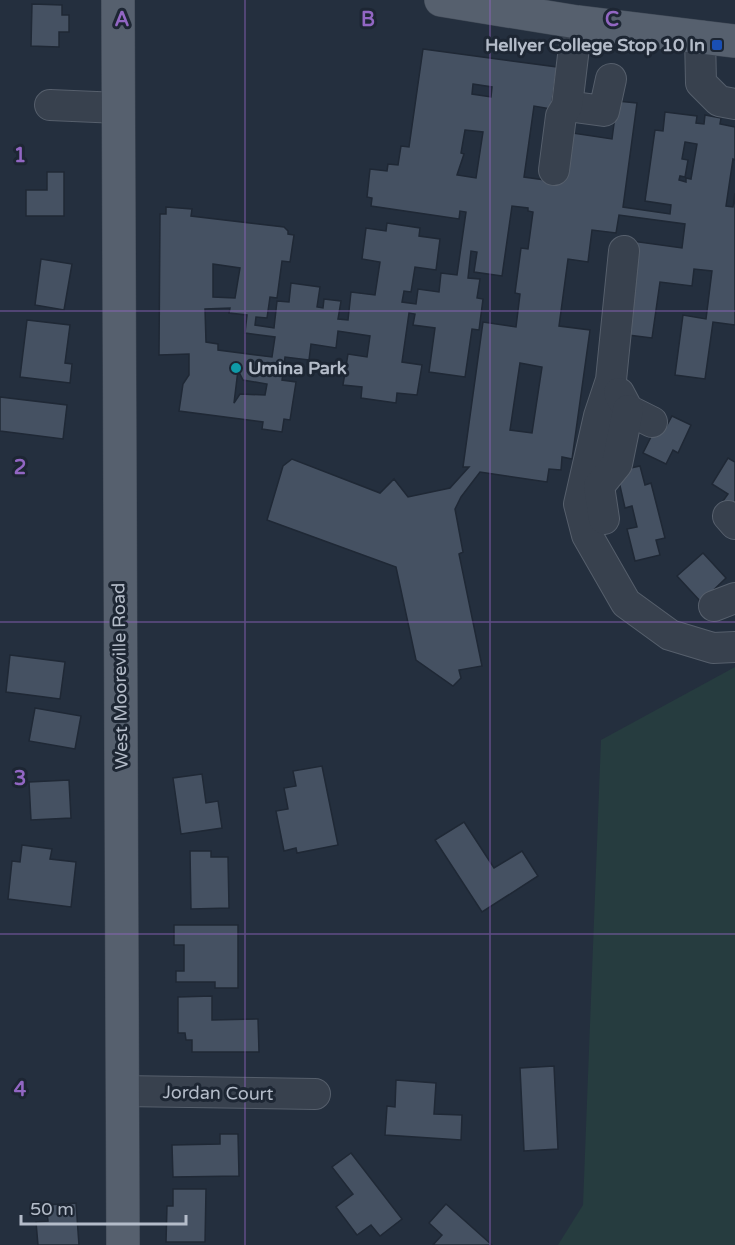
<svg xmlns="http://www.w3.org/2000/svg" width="735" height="1245" font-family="'Varela Round',sans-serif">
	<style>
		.green { fill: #263c3f }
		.building { fill: #455162; stroke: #1f2835; stroke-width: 1.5; fill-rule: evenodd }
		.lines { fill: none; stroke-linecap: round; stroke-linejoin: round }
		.minor-casing { stroke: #565f6c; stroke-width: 32 }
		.major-casing { stroke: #414a57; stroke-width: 34 }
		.minor { stroke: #38414e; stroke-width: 30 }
		.major { stroke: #56606e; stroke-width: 33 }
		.grid { fill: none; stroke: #9266c3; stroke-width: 1.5; stroke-opacity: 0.55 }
		.transit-dot { fill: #1a4fb4; stroke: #1d2633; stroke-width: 2 }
		.culture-dot { fill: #0f9aa8; stroke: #1d2633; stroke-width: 2 }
		.labels { text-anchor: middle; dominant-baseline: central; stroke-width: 6; stroke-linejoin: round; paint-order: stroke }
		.poi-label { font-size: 18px; font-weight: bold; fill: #b4bcc9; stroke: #1d2633; text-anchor: end }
		.street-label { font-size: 18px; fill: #b4bcc9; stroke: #1d2633 }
		.grid-label { font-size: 20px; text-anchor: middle; font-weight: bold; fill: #9266c3; stroke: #1d2633; stroke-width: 6; stroke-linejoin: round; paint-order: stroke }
	</style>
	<rect width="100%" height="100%" fill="#242f3e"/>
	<polygon class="green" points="735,667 735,1245 558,1245 583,1205 601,740"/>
	<g class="building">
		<polygon points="32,4 62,5 62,15 69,15 69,32 59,32 59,47 31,46"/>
		<path d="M423,49L557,67L551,109L534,106L524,177L559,182L566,132L612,139L617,101L637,103L623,207L670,214L671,205L645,201L655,130L663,131L665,112L697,116L696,123L704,124L705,115L721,118L720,124L735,127V160L733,159L726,206L733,207L735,193V325L713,322L705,379L675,375L683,315L706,319L712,271L694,269L692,286L660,282L652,338L620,334L632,241L682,248L685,224L619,215L616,233L592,230L588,262L568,259L559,326L590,330L572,459L562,457L561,470L549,469L547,482L480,472L461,497L455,509L463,552L459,554L482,666L459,670L461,678L453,686L416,660L396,567L267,520L283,466L292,459L380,493L394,479L408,497L450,488L469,467H463L483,322L516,327L520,294L515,293L521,248L528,249L533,212L528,211V208L512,206L502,276L474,272L477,252L471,251L468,278L480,279L477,298L483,299L479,330L472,329L465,377L429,372L435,328L413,325L415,314L409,313L402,362L422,365L417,395L397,393L396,403L361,398L362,387L343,385L348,354L367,357L370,336L338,331L336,348L311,344L309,360L285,357L282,380L296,382L290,420L284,419L282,432L262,429L263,422L179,411L183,384L189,375V354L159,355L160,214H166V207L192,209L191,216L284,227L288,231V234L294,235L290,262L282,261L277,298L270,297L267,318L256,317L255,325L274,328L277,301L289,302L291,283L320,287L317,307L323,308L324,299L341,301L338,319L348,320L351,292L375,295L380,262L362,259L366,228L386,231L387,223L420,228L419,236L440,239L436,270L415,267L411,292L404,291L402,302L416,304L418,289L439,292L441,273L457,275L466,212L460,211L459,219L371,206L372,198L367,197L370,169L387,171L388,164L398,165L401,146L409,147ZM473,84L492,87L491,97L472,94ZM465,130L483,132L476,178L457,175L464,154L461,153ZM685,142L697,144L691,179L686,178V182L679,180L680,176L685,177L688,160L682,159ZM213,264L240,268L235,298L213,297ZM230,308L229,313L247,315L245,333L275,337L272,357L218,350V344L206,342L205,309ZM520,363L542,367L532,433L510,430ZM238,370L243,380L267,384L265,395L240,394L234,403Z"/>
		<polygon points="47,172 64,172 64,216 26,216 26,190 47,190"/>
		<polygon points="41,259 72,264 64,310 35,305"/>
		<polygon points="27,320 70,325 65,363 72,364 70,383 20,377"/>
		<polygon points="0,397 67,405 63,439 0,431"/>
		<polygon points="672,416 691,425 678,453 673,450 666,464 643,453 658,423 666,427"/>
		<polygon points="728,458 735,462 735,508 723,501 728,494 712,484"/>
		<polygon points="640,466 645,485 651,483 665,538 656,540 660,555 635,561 627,529 637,527 632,506 625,508 618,477 626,469"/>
		<polygon points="703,553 726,578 701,602 677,576"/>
		<polygon points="10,655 65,662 60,699 6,692"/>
		<polygon points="35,708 81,716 75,749 29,741"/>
		<polygon points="322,766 338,845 297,853 296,848 284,851 276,811 288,809 284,788 296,786 293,771"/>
		<polygon points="202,774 206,803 218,801 222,828 181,834 173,778"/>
		<polygon points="69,780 71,818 31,820 29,782"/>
		<polygon points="464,822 494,868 522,851 538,876 482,912 435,840"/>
		<polygon points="22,845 52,849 50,859 76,862 71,907 8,899 12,861 20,862"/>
		<polygon points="190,851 211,851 211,857 228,857 229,908 191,909"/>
		<polygon points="174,925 238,925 238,988 215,988 215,982 176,982 176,971 184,971 184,945 174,945"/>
		<polygon points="212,996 212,1020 258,1019 259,1052 192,1052 192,1040 186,1040 185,1033 178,1033 178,997"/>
		<polygon points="554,1066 558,1149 524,1151 520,1068"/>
		<polygon points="396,1080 436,1083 434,1114 462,1115 461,1140 385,1135 387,1106 395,1107"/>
		<polygon points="220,1134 238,1134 239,1176 173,1177 172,1145 220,1144"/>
		<polygon points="351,1153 402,1219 380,1236 371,1225 357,1235 336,1207 353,1194 332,1167"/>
		<polygon points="173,1189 206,1189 205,1242 166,1242 167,1206 173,1206"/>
		<polygon points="76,1203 79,1245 38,1245 36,1222 48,1221 46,1205"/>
		<polygon points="446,1204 492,1245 433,1245 442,1235 429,1223"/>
	</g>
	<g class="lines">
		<g class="minor-casing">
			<g id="minor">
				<polyline points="700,36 701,83 719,101 735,104"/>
				<polyline points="50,105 119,108"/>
				<polyline points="567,106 604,111 611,79"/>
				<polyline points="554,170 561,116 567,106 577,22"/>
				<polyline points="624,251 611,380 599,416 579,504 587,535 626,603 670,635 713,648 735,647"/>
				<polyline points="619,393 628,410 652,422"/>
				<polyline points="728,516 735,524"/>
				<polyline points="604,519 599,486 617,464 628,410"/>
				<polyline points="714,606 735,598"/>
				<polyline points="122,1091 315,1094"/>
			</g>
		</g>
		<g class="major-casing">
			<g id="major">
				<polyline points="118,0 123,1245"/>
				<polyline points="441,0 577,22 735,41"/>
			</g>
		</g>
		<use href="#minor" class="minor"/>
		<use href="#major" class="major"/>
	</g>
	<path class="grid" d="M245,0V1245M490,0V1245M0,311H735M0,622H735M0,934H735"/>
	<rect class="transit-dot" x="711" y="39" width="12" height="12" rx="3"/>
	<circle class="culture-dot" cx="236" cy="368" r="6"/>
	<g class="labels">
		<g class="poi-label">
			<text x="705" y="45">Hellyer College Stop 10 In</text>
			<text x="248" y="368" text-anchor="start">Umina Park</text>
		</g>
		<g class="street-label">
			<text transform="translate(120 676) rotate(-91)">West Mooreville Road</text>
			<text transform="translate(218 1093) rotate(1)">Jordan Court</text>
		</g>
	</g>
	<g class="grid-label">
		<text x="122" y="26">A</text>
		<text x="368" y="26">B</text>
		<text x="612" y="26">C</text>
		<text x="20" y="162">1</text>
		<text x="20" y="474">2</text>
		<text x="20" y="785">3</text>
		<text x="20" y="1096">4</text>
	</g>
	<path d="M21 1215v9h165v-9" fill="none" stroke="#b4bcc9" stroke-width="3"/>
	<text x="30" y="1215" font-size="18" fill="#b4bcc9" stroke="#1d2633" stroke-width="4.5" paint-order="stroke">50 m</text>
</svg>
